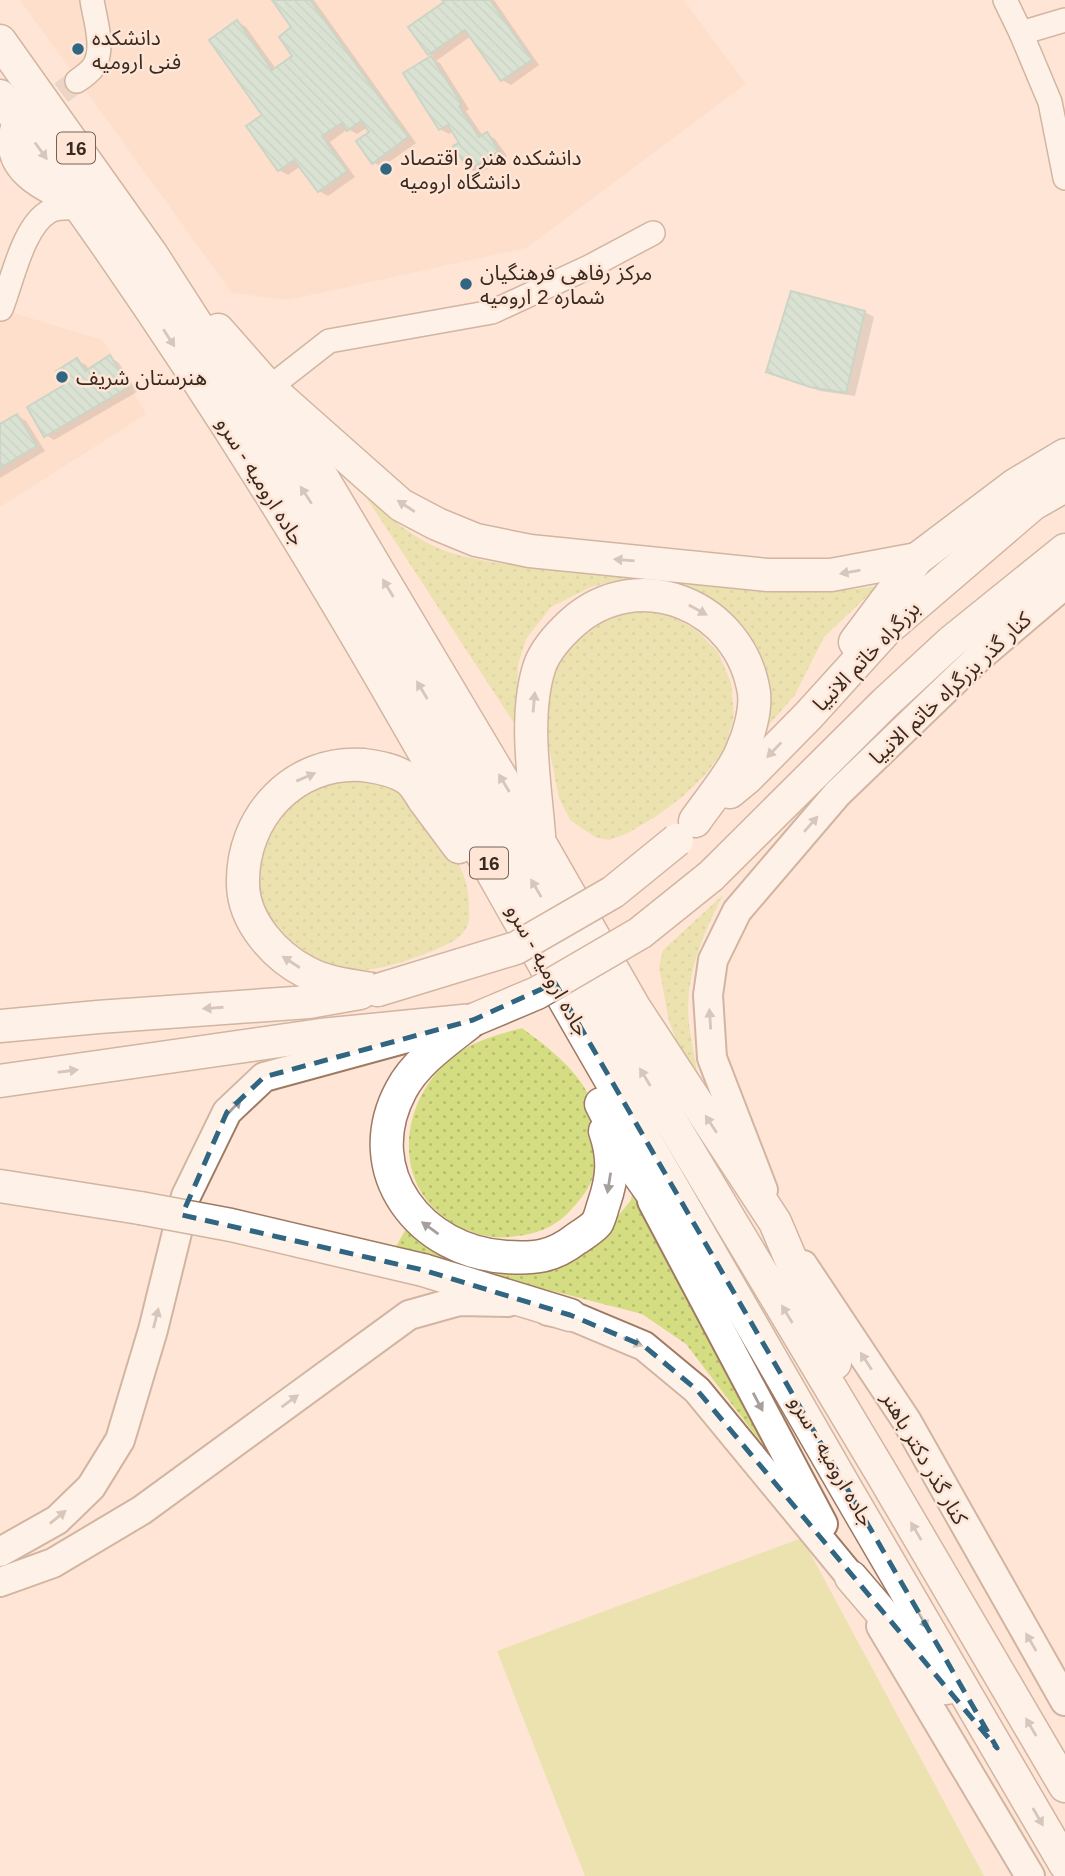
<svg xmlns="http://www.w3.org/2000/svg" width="1065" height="1876" font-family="Helvetica,'Noto Sans Arabic',sans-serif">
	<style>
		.built { fill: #fdd7c0 }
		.grass { fill: url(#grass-dots) }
		.garden { fill: #d5dd82 }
		.shadow { fill: #0003 }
		.building { fill: url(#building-back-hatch); stroke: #90c1b1; stroke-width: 2 }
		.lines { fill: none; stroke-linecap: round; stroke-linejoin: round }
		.minor-tunnel { stroke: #d7c0b2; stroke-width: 23; stroke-dasharray: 23 11; stroke-linecap: butt }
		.minor-casing { stroke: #9e7a63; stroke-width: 26 }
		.major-casing { stroke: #9e7a63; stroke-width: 32 }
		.highway-casing { stroke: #9e7a63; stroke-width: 35 }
		.minor { stroke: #fff; stroke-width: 23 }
		.major { stroke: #fff; stroke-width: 28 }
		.highway { stroke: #fff; stroke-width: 32 }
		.highway-bridge-casing { stroke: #9e7a63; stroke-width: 35; stroke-linecap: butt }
		.highway-bridge { stroke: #fff; stroke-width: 32 }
		.oneway { fill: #a69f9b }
		.marked { fill: none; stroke: #306681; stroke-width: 5; stroke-dasharray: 14 9; stroke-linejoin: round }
		.poi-dot { fill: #306681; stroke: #fee5d6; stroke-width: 2.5 }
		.labels { text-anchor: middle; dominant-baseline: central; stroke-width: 5; stroke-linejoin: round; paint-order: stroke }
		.shield { fill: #fee5d6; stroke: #746257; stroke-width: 2 }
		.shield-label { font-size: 19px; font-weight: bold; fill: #392a21 }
		.poi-label { font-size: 21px; fill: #392a21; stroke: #fee5d6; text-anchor: start }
		.street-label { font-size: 21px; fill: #392a21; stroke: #fee5d6 }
	</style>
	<defs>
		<pattern id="grass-dots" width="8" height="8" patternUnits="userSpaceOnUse" patternTransform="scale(1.75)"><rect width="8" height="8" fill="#d5dd82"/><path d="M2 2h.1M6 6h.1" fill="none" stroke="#b8be70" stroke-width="1.8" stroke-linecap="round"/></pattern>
		<pattern id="building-back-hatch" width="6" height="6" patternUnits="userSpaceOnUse" patternTransform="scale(1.75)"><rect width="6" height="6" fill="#afe1d1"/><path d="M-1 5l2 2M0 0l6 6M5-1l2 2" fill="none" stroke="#97c1b3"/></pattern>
	</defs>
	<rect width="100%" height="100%" fill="#fee5d6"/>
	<g class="built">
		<polygon points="20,0 684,0 746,84 526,248 288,300 232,293"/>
		<polygon points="0,309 103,340 146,414 0,507"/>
	</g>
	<g class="grass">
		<path d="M366,497C391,520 422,545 455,554C520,572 589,568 656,575C680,577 705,584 729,587C778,594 829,593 878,586L824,637L795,695L765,729L747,636L724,609L693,592L650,581H614L591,587L551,607L526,639L518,665L517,698L522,735Z"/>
		<polygon points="638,610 668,615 695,629 718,652 731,683 734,716 725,748 705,775 682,797 655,817 628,833 609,840 595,837 570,820 559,798 541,707 560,650 608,615"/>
		<path d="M346,779C367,781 389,782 407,795C414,800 419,809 424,815C447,842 470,871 469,908C469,913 470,919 468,924C463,938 450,943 437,949C408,961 370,975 339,969C261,954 227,858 289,803C305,788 326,783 346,779Z"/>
		<path d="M723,895C705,930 689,966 688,1007C688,1030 695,1055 698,1077L683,1058L669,1021L659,967L663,950Z"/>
		<path d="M522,1028C550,1049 580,1071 593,1105C597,1118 595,1138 596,1152C598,1178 586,1194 569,1212C555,1227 536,1234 517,1236C495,1240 475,1235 456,1225C387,1187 399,1095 458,1053C477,1040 500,1034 522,1028Z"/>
		<polygon points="633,1188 763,1445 686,1344 642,1314 394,1250 407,1227 453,1254 499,1272 536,1272 605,1232 631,1200"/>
	</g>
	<polygon class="garden" points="802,1538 984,1876 585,1876 497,1651"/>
	<g class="shadow">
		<polygon points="274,0 314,0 416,143 382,167 373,162 372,132 368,127 357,134 348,129 330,142 355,177 328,196 319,191 301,166 288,175 279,170 237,22 246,27 276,69 295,56 294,28"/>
		<polygon points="444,0 494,0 539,65 511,85 502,80 471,36 436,61 440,63 469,109 466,111 483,136 487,134 495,139 507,156 479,174 470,169 461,144 453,131 449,134 440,129 406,74 433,56 429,54 446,2"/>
		<polygon points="793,293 865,312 874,317 855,396 820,391 768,371"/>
		<polygon points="110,357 119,363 137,392 54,440 46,435 77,360 86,365 89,370"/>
		<polygon points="17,416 26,421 45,451 0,478 0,426"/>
	</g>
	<g class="building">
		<polygon points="272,0 310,0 408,137 372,164 356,141 369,132 361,121 347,131 342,123 322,136 347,171 318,192 294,160 278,171 246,126 262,115 209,40 237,20 272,70 292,56 279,37 291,27"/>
		<polygon points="442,0 490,0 532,60 501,81 465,30 428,55 408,27 444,2"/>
		<polygon points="431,56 462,104 459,106 479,137 487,132 499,151 469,170 453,146 459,143 448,125 439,130 403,73"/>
		<polygon points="791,291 865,311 846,393 810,387 766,372"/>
		<polygon points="110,355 129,387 44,437 27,407 64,385 56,371 77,358 85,371"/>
		<polygon points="17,414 37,446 0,468 0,424"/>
	</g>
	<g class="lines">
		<polyline class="minor-tunnel" points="34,113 77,81"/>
		<g class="minor-casing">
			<g id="minor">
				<polyline points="1005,0 1021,33 1050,102 1065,178"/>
				<polyline points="1021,33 1065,20"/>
				<path d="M77,81C83,77 90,72 94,66C105,48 95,20 92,0"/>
				<path d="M12,129C0,174 48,192 80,206"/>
				<path d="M1,309C12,282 23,225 50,211C59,206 72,208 82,208"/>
				<polyline points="269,388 329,341 492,312 589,267 653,233"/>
			</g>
		</g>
		<g class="major-casing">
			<g id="major">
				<polyline points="763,1190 712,1058 708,995 713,960 737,911 837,794 978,658 1065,584"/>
				<polyline points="652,1201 823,1524"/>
				<polyline points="803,1265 906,1420 1065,1701"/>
				<polyline points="548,1311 570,1315 644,1346 697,1390 851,1577"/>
				<polyline points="0,1552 57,1520 91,1487 120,1440 153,1330 186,1196 227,1112 264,1077 418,1035"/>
				<polyline points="0,1582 53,1563 142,1510 409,1315 459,1301 508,1302"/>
				<polyline points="881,1626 1030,1876"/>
			</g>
		</g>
		<g class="highway-casing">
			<g id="highway">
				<polyline points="0,41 152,255 310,501 426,697 605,1011 882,1474 1065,1786"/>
				<path d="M0,96C101,232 196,373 285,517C387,682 480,852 576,1020C737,1303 901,1583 1065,1864"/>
				<polyline points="218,330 269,388 401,505 437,524 476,540 530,551 767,575 831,575 917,559"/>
				<polyline points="269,388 540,843 634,1007 775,1222 835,1363"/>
				<polyline points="855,642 917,559 1015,485 1065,455"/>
				<polyline points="730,792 747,778 809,715 886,630 1033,504 1065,486"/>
				<path d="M539,835C535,783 523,715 540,665C546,649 560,634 572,623C639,563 741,606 754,693C756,710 749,735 742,750C735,770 708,802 695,821"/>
				<polyline points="711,876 885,703 951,642 1065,550"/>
				<path d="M378,990C355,986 327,984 306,972C275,956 244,922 243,885C241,817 294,760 363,765C379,767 395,770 408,779C415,784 420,794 424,800C436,816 448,832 459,847"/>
				<path d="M473,1020C448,1040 416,1061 401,1090C357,1172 421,1252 506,1257C534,1259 553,1257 576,1239C582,1235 592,1229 597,1223C600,1218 602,1209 604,1203C613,1177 614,1157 605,1131"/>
				<polyline points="0,1026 98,1017 309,1002 360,993"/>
				<polyline points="0,1081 321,1035 473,1020"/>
				<polyline points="601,1104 634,1168 670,1219"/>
				<polyline points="0,1186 140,1208"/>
				<polyline points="423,1270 570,1315"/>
				<polyline points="851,1577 946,1688"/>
			</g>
		</g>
		<use href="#minor" class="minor"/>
		<use href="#major" class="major"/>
		<use href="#highway" class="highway"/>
		<g class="highway-bridge-casing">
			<g id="highway-bridge">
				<polyline points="378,990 516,948 613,892 677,840"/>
				<polyline points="473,1020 537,993 640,933 711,876"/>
				<polyline points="140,1208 231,1225 423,1270"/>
			</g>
		</g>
		<use href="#highway-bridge" class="highway-bridge"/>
	</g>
	<defs><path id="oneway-solid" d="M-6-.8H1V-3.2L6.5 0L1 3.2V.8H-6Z" transform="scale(1.75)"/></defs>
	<g class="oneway">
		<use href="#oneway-solid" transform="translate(41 151) rotate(54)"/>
		<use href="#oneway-solid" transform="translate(169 338) rotate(57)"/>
		<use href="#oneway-solid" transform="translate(306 495) rotate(-123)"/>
		<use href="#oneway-solid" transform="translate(406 506) rotate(-147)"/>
		<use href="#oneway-solid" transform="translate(624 560) rotate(-175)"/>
		<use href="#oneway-solid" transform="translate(850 572) rotate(170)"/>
		<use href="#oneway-solid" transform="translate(388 588) rotate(-121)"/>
		<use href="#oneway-solid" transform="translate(698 610) rotate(29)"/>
		<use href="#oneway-solid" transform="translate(422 690) rotate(-121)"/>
		<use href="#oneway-solid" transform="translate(534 702) rotate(-85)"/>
		<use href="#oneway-solid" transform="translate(774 750) rotate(134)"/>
		<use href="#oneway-solid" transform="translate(306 777) rotate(-23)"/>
		<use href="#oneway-solid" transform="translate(504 783) rotate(-121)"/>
		<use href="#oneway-solid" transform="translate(811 824) rotate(-49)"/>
		<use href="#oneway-solid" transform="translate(536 888) rotate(-120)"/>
		<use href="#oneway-solid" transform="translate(291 962) rotate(-147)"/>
		<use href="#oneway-solid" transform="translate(213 1008) rotate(176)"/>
		<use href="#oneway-solid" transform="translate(710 1019) rotate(-94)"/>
		<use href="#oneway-solid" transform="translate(68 1071) rotate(-8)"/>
		<use href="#oneway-solid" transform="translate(645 1077) rotate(-121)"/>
		<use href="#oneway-solid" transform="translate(234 1107) rotate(-47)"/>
		<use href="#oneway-solid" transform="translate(711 1124) rotate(-123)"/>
		<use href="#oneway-solid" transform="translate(609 1183) rotate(99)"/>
		<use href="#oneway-solid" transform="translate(430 1228) rotate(-144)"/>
		<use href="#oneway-solid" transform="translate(787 1314) rotate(-121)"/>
		<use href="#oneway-solid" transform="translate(156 1318) rotate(-76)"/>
		<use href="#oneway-solid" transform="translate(633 1342) rotate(23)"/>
		<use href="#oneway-solid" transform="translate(866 1361) rotate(-123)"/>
		<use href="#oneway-solid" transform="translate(290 1401) rotate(-36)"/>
		<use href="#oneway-solid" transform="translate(758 1402) rotate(62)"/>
		<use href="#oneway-solid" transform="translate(58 1517) rotate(-39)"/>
		<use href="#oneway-solid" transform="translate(916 1531) rotate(-120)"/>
		<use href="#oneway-solid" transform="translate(923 1620) rotate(60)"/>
		<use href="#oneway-solid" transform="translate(1031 1642) rotate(-120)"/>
		<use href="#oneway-solid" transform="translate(1031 1727) rotate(-120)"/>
		<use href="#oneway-solid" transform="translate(1038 1817) rotate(60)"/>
	</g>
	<path d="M0 0H1065V1876H0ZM555,983L997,1748L697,1390L644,1346L570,1315L423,1270L182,1215L227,1112L264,1077L473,1020Z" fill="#fee5d6" fill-opacity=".55" fill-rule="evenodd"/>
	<path class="marked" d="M555,983L997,1748L697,1390L644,1346L570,1315L423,1270L182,1215L227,1112L264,1077L473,1020Z"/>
	<g class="poi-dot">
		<circle cx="78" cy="49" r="7"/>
		<circle cx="386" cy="169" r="7"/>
		<circle cx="466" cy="284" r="7"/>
		<circle cx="62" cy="377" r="7"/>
	</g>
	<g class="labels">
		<g class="shield">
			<rect x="57" y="132.5" width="38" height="31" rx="5"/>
			<rect x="470" y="847.5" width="38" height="31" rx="5"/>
		</g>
		<g class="shield-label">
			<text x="76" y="148">16</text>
			<text x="489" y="863">16</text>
		</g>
		<g class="poi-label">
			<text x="92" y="37">دانشکده<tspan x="92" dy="24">فنی ارومیه</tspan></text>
			<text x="400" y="157">دانشکده هنر و اقتصاد<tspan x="400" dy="24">دانشگاه ارومیه</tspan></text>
			<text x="480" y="272">مرکز رفاهی فرهنگیان<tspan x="480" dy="24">شماره 2 ارومیه</tspan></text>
			<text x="76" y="377">هنرستان شریف</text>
		</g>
		<g class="street-label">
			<text transform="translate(261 481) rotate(58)">جاده ارومیه - سرو</text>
			<text transform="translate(866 656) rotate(-46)">بزرگراه خاتم الانبیا</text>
			<text transform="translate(950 688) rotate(-43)">کنار گذر بزرگراه خاتم الانبیا</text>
			<text transform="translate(548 970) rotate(61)">جاده ارومیه - سرو</text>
			<text transform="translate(925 1458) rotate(60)">کنار گذر دکتر باهنر</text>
			<text transform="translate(832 1461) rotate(60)">جاده ارومیه - سرو</text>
		</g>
	</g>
</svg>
